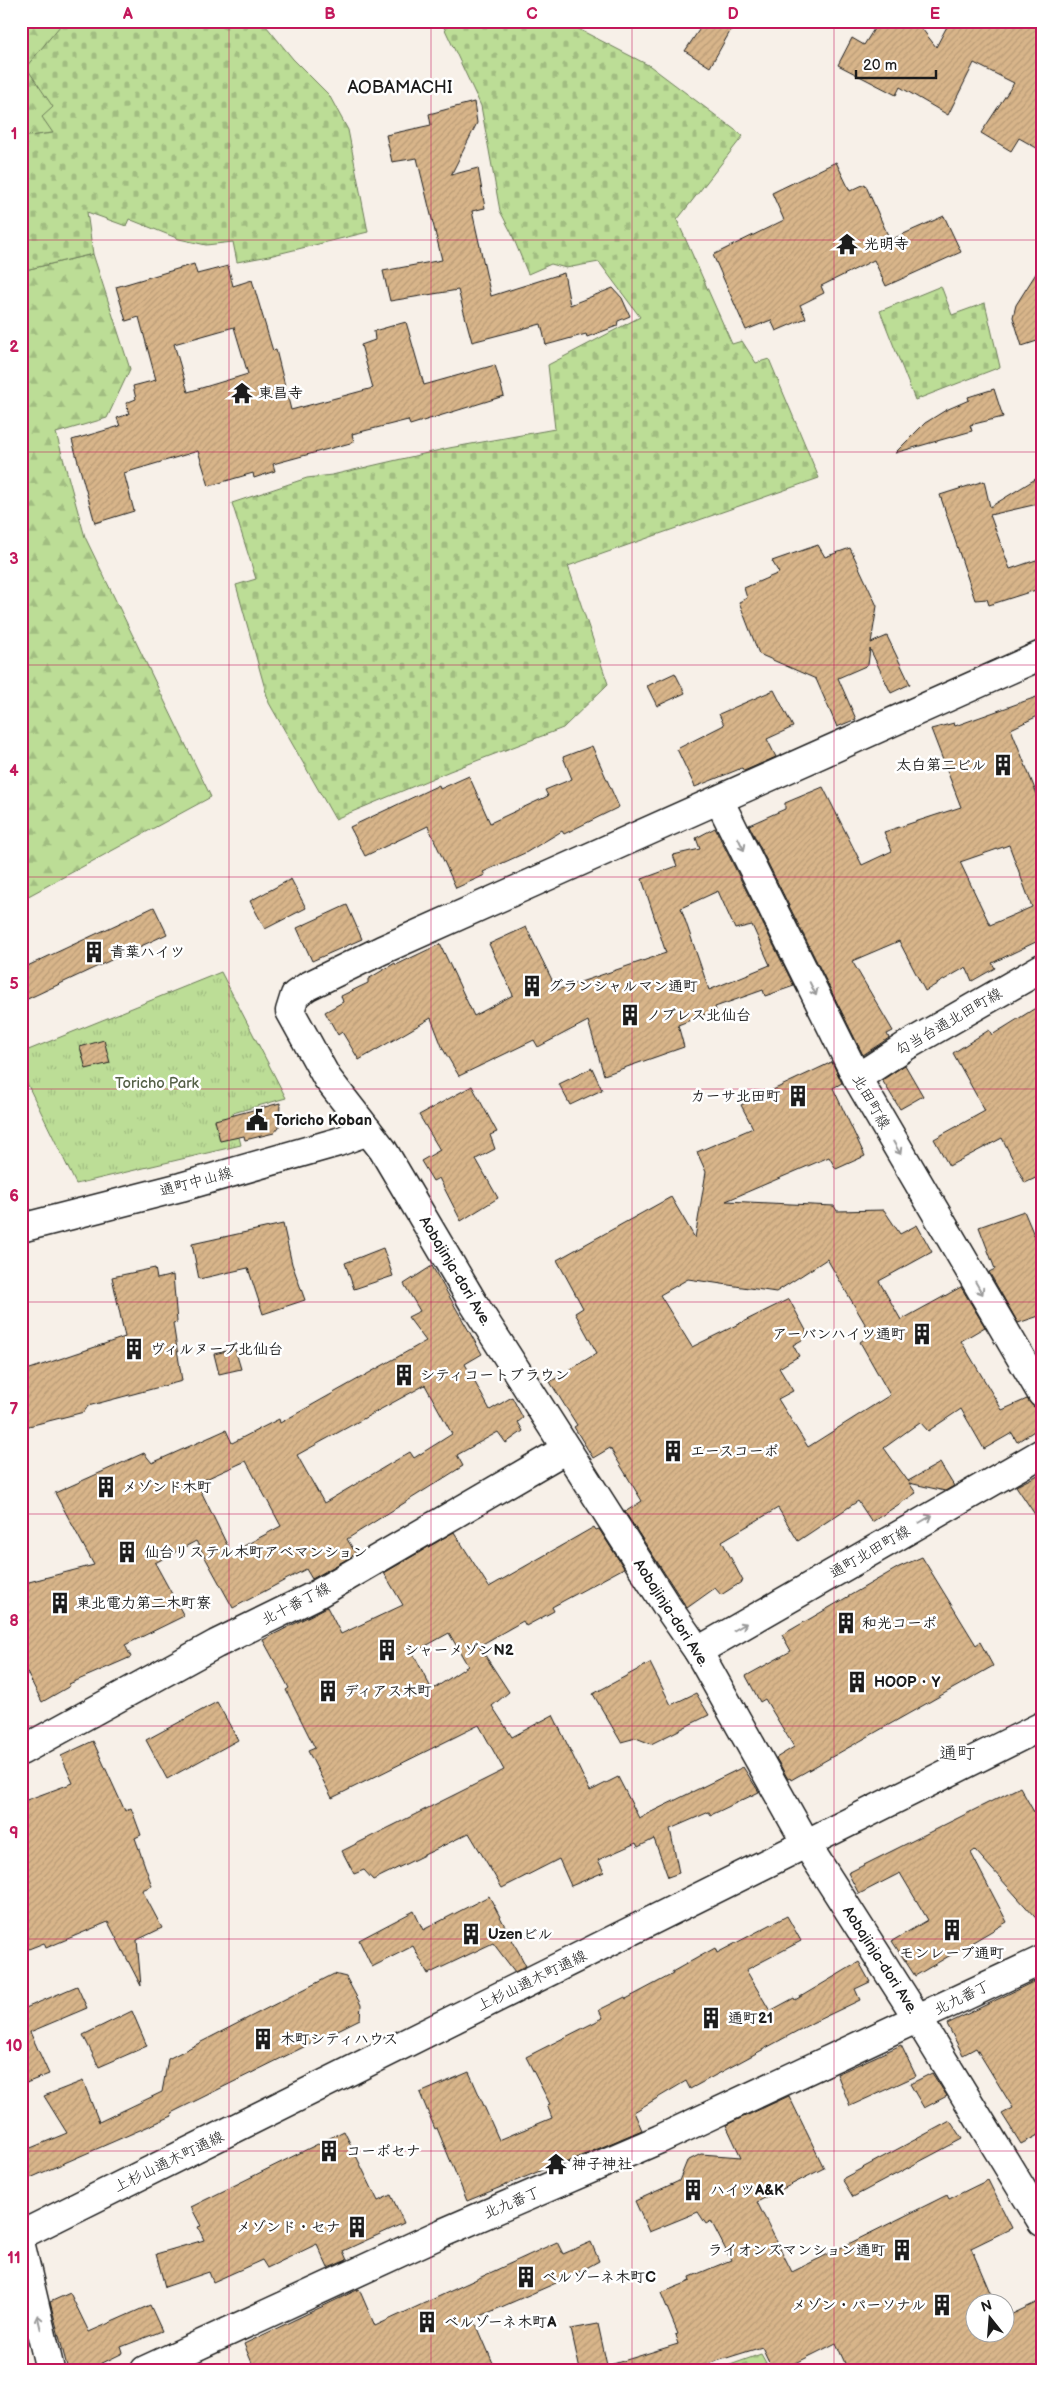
<svg xmlns="http://www.w3.org/2000/svg" width="1063" height="2391" font-family="'Balsamiq Sans','Klee One',sans-serif">
	<style>
		.forest { fill: url(#forest-firs); stroke: #6c7c59 }
		.cemetery { fill: url(#cemetery-stones); stroke: #6c7c59 }
		.park { fill: url(#park-tufts); stroke: #6c7c59 }
		.building { fill: url(#building-hatch); stroke: #1c1c1c; fill-rule: evenodd }
		.lines { fill: none; stroke-linecap: round; stroke-linejoin: round }
		.minor-casing { stroke: #1c1c1c; stroke-width: 31 }
		.minor { stroke: #fff; stroke-width: 28 }
		.oneway { stroke: #999 }
		.grid { fill: none; stroke: #c2185b; stroke-width: 1; stroke-opacity: 0.55 }
		.labels { text-anchor: middle; dominant-baseline: central; stroke-width: 5; stroke-linejoin: round; paint-order: stroke }
		.poi-label { font-size: 15px; font-weight: bold; fill: #1c1c1c; stroke: #fff; text-anchor: start }
		.street-label { font-size: 15px; fill: #1c1c1c; stroke: #fff }
		.park-label { font-size: 15px; fill: #546047; stroke: #fff }
		.quarter-label { font-size: 18px; fill: #1c1c1c; stroke: #fff }
		.neatline { fill: none; stroke: #c2185b; stroke-width: 2 }
		.grid-label { font-size: 16px; text-anchor: middle; font-weight: bold; fill: #c2185b }
	</style>
	<defs>
		<pattern id="forest-firs" width="22" height="20" patternUnits="userSpaceOnUse" patternTransform="scale(1.25)"><rect width="22" height="20" fill="#bcdd96"/><path d="M5 1l3.5 6h-7zM16 11l3.5 6h-7z" fill="#a1bd81"/></pattern>
		<pattern id="cemetery-stones" width="16" height="16" patternUnits="userSpaceOnUse" patternTransform="scale(1.25)"><rect width="16" height="16" fill="#bcdd96"/><path d="M2 7V4a2 2 0 0 1 4 0v3zM10 15v-3a2 2 0 0 1 4 0v3z" fill="#a1bd81"/></pattern>
		<pattern id="park-tufts" width="24" height="20" patternUnits="userSpaceOnUse" patternTransform="scale(1.25)"><rect width="24" height="20" fill="#bcdd96"/><path d="M3 7l-1-3M5 7V3M7 7l1-3M15 17l-1-3M17 17v-4M19 17l1-3" fill="none" stroke="#a1bd81"/></pattern>
		<pattern id="building-hatch" width="6" height="6" patternUnits="userSpaceOnUse" patternTransform="scale(1.25)"><rect width="6" height="6" fill="#d8b58a"/><path d="M-1 1l2-2M0 6l6-6M5 7l2-2" fill="none" stroke="#b99b76"/></pattern>
	</defs>
	<rect width="100%" height="100%" fill="#f7f0e8"/>
	<filter id="ink" filterUnits="userSpaceOnUse"><feTurbulence type="fractalNoise" baseFrequency=".02" numOctaves="2"/><feDisplacementMap in="SourceGraphic" scale="10" xChannelSelector="R" yChannelSelector="G"/><feConvolveMatrix kernelMatrix="1 2 1 2 8 2 1 2 1" color-interpolation-filters="sRGB"/></filter>
	<g filter="url(#ink)">
		<g class="forest">
			<polygon points="21,21 68,21 60,26 53,133 21,137"/>
			<polygon points="93,254 130,369 107,418 56,433 85,537 211,797 21,900 21,271"/>
		</g>
		<g class="cemetery">
			<polygon points="68,21 262,21 293,59 329,95 348,130 368,232 269,256 237,262 233,242 206,245 179,239 129,219 126,226 87,212 93,254 21,271 21,137 53,133 42,117 53,107 26,67 60,26"/>
			<polygon points="441,21 563,21 650,66 743,136 677,220 732,344 742,341 756,363 769,359 819,478 568,566 608,684 563,728 450,771 335,819 269,703 236,585 256,579 232,503 307,478 332,475 449,448 555,429 548,365 640,317 599,262 566,268 551,264 528,274 511,232 500,211 481,106"/>
			<polygon points="941,286 952,315 985,303 1000,367 915,400 880,311"/>
			<polygon points="761,2354 770,2370 716,2370"/>
		</g>
		<polygon class="park" points="221,972 286,1098 233,1113 241,1145 76,1184 21,1071 21,1053"/>
		<g class="building">
			<polygon points="705,21 736,21 710,67 685,51"/>
			<polygon points="879,21 916,21 936,47 950,21 1042,21 1042,151 1019,138 1011,151 981,133 1014,83 974,63 948,115 900,87 896,95 838,65 852,38 864,45"/>
			<polygon points="474,102 477,123 451,175 478,168 485,208 472,211 491,296 564,273 570,305 613,288 622,298 630,316 618,321 617,326 587,337 586,334 546,345 541,324 472,342 458,290 390,301 383,271 442,260 417,158 392,162 386,135 431,125 429,114"/>
			<polygon points="836,162 850,191 865,184 890,240 944,216 961,252 886,286 874,260 821,286 824,293 800,305 806,318 776,331 771,320 746,330 713,255 784,220 772,193"/>
			<path d="M194,264L197,274L228,266L233,286L252,280L273,351L276,350L291,410L373,388L361,345L375,340L374,331L406,322L424,385L495,365L504,396L410,425L408,420L352,434L354,442L273,464L275,471L254,478L253,473L209,486L198,451L124,473L134,511L95,523L72,440L120,426L117,418L129,414L126,403L136,399L133,386L156,380L139,317L126,321L116,287ZM234,327L248,374L188,392L174,344Z"/>
			<polygon points="1042,264 1040,340 1022,346 1013,317 1016,305"/>
			<polygon points="994,389 1003,417 970,425 972,431 895,453 925,423 946,410 969,400 968,397"/>
			<polygon points="1042,475 1042,503 990,515 1010,569 1042,558 1042,588 989,605 987,599 975,600 940,495 984,481 990,507"/>
			<polygon points="818,545 825,557 850,548 877,606 871,643 887,636 910,684 891,693 870,649 868,665 838,678 856,719 837,727 816,679 759,654 739,602 747,598 744,588 779,573 772,561"/>
			<polygon points="675,673 685,693 657,706 647,686"/>
			<polygon points="774,690 793,727 767,739 776,757 744,771 742,768 695,787 677,749 724,725 719,714"/>
			<path d="M1042,695V714L1011,729L1042,807V939L992,963L995,968L972,981L966,967L925,991L899,941L852,961L893,1031L887,1034L889,1038L863,1055L749,825L785,809V803L823,787L862,865L892,851L884,832L961,807L931,729L954,723L955,726ZM1009,845L1032,907L990,925L960,862Z"/>
			<polygon points="592,746 619,807 564,834 562,831 527,852 483,872 485,875 456,888 428,826 365,856 350,827 439,785 440,789 469,776 490,823 548,796 545,790 572,779 563,757"/>
			<path d="M715,828L794,986L765,996L763,990L715,1007L716,1010L678,1025L684,1047L604,1075L588,1021L538,1047L534,1040L459,1076L443,1049L431,1018L359,1060L342,1032L338,1035L325,1012L343,1002L341,996L368,983V979L395,963L396,965L440,944L474,1016L513,995L489,944L526,927L557,990L666,953L642,879L677,866L673,855L700,849L696,838ZM718,891L735,929L752,925L770,965L709,990L681,908Z"/>
			<polygon points="291,879 306,908 265,929 250,901"/>
			<polygon points="347,905 362,939 312,961 297,928"/>
			<polygon points="154,907 167,934 21,1002 21,969"/>
			<polygon points="1042,1004 1042,1175 1025,1183 1002,1138 949,1166 934,1139 985,1111 953,1053 989,1030 992,1035"/>
			<polygon points="104,1040 110,1063 86,1069 80,1047"/>
			<path d="M832,1062L842,1083L833,1088L865,1156L836,1169L829,1157L726,1201L834,1206L837,1211L884,1210L900,1234L917,1225L932,1252L879,1281L901,1320L961,1287L985,1327L961,1341L1002,1410L1027,1399L1034,1407L1042,1410V1426L1017,1442L1012,1433L984,1449L961,1409L928,1431L920,1422L884,1448L908,1481L940,1463L954,1486L945,1491L909,1483L916,1493L872,1522L858,1501L798,1541L778,1508L722,1541L743,1581L721,1595L715,1588L687,1608L625,1512L642,1501L610,1448L593,1458L574,1427L577,1425L550,1382L597,1353L575,1313L583,1308L557,1260L671,1197L695,1238L706,1172L697,1152L753,1128L741,1105ZM827,1259L871,1334L860,1342L890,1395L808,1447L778,1399L793,1391L779,1368L799,1356L793,1345L809,1336L789,1299L692,1347L660,1295L688,1279L776,1292Z"/>
			<polygon points="905,1065 923,1096 900,1109 882,1080"/>
			<polygon points="592,1068 602,1090 570,1105 559,1084"/>
			<polygon points="472,1086 497,1132 490,1135 495,1149 476,1159 498,1198 461,1221 439,1178 433,1181 421,1161 440,1150 419,1115"/>
			<polygon points="280,1103 279,1127 274,1133 245,1140 244,1136 220,1141 215,1120"/>
			<polygon points="1024,1211 1042,1254 1042,1315 1018,1323 989,1272 995,1269 979,1227"/>
			<polygon points="283,1224 292,1264 305,1300 263,1314 248,1268 199,1279 192,1244"/>
			<polygon points="383,1248 393,1276 354,1289 345,1263"/>
			<path d="M432,1266L482,1354L465,1364L490,1410L512,1397L523,1418L518,1422L523,1431L506,1443L498,1432L457,1455L463,1466L347,1539L356,1554L312,1579L306,1569L233,1608L196,1541L155,1563L184,1616L125,1645L131,1657L69,1684L70,1686L42,1702L21,1661V1598L26,1596L25,1583L94,1565L55,1493L144,1453L152,1463L226,1430L232,1443L279,1419L280,1423L426,1341L408,1317L420,1311L404,1284ZM425,1385L452,1434L414,1458L410,1452L324,1503L297,1455ZM246,1461L281,1526L231,1553L197,1483Z"/>
			<polygon points="155,1268 157,1279 173,1275 177,1322 173,1323 182,1381 88,1406 84,1412 21,1428 21,1372 125,1337 112,1277"/>
			<polygon points="235,1349 241,1369 219,1374 214,1354"/>
			<polygon points="1042,1473 1042,1525 1016,1486"/>
			<path d="M594,1527L596,1530L599,1529L624,1568L552,1607L554,1611L526,1626L523,1621L479,1646L509,1692L492,1706L512,1737L553,1715L590,1791L618,1777L639,1818L743,1767L759,1792L711,1815L709,1812L670,1829L679,1873L668,1877L654,1839L638,1847L636,1843L598,1860L604,1872L571,1886L559,1859L502,1888L469,1833L373,1880L364,1870L354,1874L342,1851L504,1770L479,1725L332,1798L308,1751L315,1748L286,1690L289,1688L263,1640L327,1607L341,1634L403,1605L384,1573L454,1532L489,1587ZM449,1633L468,1666L432,1690L413,1653Z"/>
			<polygon points="922,1557 976,1645 980,1642 993,1666 791,1780 790,1778 788,1779 776,1758 794,1747 765,1699 760,1702 746,1676 791,1651 782,1635 899,1567"/>
			<polygon points="650,1663 671,1705 696,1693 709,1715 651,1744 636,1738 621,1742 593,1694"/>
			<polygon points="217,1702 238,1740 167,1779 146,1740"/>
			<polygon points="93,1741 125,1811 131,1808 141,1835 135,1838 152,1886 142,1890 162,1928 137,1940 141,1986 108,1922 46,1948 44,1943 21,1952 21,1802 73,1783 61,1756"/>
			<polygon points="1020,1787 1034,1812 1042,1806 1042,1925 975,1850 971,1853 1007,1922 915,1976 892,1941 928,1920 900,1873 859,1894 848,1873"/>
			<polygon points="489,1896 526,1966 515,1972 493,1943 428,1974 413,1946 372,1967 359,1940 414,1911 423,1930"/>
			<polygon points="787,1916 801,1941 746,1970 770,2011 794,1998 795,2000 859,1962 870,1982 855,1989 860,2000 812,2023 690,2089 686,2081 634,2112 642,2130 553,2168 552,2166 467,2201 437,2128 435,2129 420,2093 469,2072 499,2140 552,2118 547,2105 550,2104 526,2057 603,2018 599,2010 625,1997 626,1999 673,1974 672,1972 715,1948 717,1953"/>
			<polygon points="334,1974 346,1977 361,2005 360,2019 171,2113 172,2116 21,2182 21,2152 67,2133 44,2096 83,2081 99,2122 162,2092 168,2059"/>
			<polygon points="1037,1980 1042,1990 1042,2133 1021,2144 1002,2114 1013,2108 976,2048 963,2055 947,2024"/>
			<polygon points="77,1986 87,2008 30,2032 49,2074 21,2085 21,2010"/>
			<polygon points="132,2011 147,2046 99,2067 83,2035"/>
			<polygon points="901,2045 916,2076 850,2106 837,2074"/>
			<polygon points="932,2073 947,2096 924,2108 910,2084"/>
			<polygon points="789,2096 824,2168 757,2202 792,2272 947,2195 949,2199 988,2180 1012,2228 971,2248 995,2304 976,2304 976,2334 1006,2334 1006,2317 1042,2300 1042,2370 848,2370 836,2343 782,2370 773,2370 762,2347 688,2370 611,2370 610,2365 678,2344 675,2335 678,2334 661,2293 691,2281 690,2277 731,2260 711,2221 706,2224 698,2212 649,2232 635,2201 679,2181 687,2161 701,2154 741,2157 726,2125"/>
			<polygon points="950,2121 962,2139 853,2197 842,2179"/>
			<polygon points="344,2131 378,2201 391,2195 404,2223 343,2251 347,2260 328,2268 317,2244 267,2268 262,2260 213,2282 209,2272 165,2287 156,2254 204,2240 198,2227 201,2226 191,2207"/>
			<polygon points="557,2242 563,2254 591,2242 599,2261 572,2276 474,2319 496,2370 255,2370 244,2344 359,2289 375,2326"/>
			<polygon points="70,2293 89,2332 150,2305 162,2331 121,2347 123,2353 88,2370 68,2370 50,2302"/>
			<polygon points="598,2324 608,2370 580,2370 571,2329"/>
		</g>
		<g class="lines">
			<g class="minor-casing">
				<g id="minor">
					<polyline points="1042,655 382,950 308,986 295,995 290,1011 327,1078 383,1150 474,1304 666,1605 698,1651 807,1845 918,2019 1042,2222"/>
					<polyline points="719,800 857,1078 1042,1394"/>
					<polyline points="857,1078 906,1046 1042,968"/>
					<polyline points="21,1228 181,1187 338,1142 368,1131"/>
					<polyline points="698,1651 1042,1453"/>
					<polyline points="21,1751 216,1644 314,1596 566,1449"/>
					<polyline points="21,2235 1042,1726"/>
					<polyline points="21,2246 50,2370"/>
					<polyline points="145,2370 440,2234 660,2139 1042,1960"/>
				</g>
			</g>
			<use href="#minor" class="minor"/>
		</g>
		<defs><path id="oneway-shaft" d="M-6 0H5M1.5-3L5.5 0L1.5 3" fill="none" stroke-width="1.6" stroke-linecap="round" stroke-linejoin="round" transform="scale(1.25)"/></defs>
		<g class="oneway">
			<use href="#oneway-shaft" transform="translate(741 844) rotate(64)"/>
			<use href="#oneway-shaft" transform="translate(813 989) rotate(64)"/>
			<use href="#oneway-shaft" transform="translate(897 1148) rotate(60)"/>
			<use href="#oneway-shaft" transform="translate(979 1288) rotate(60)"/>
			<use href="#oneway-shaft" transform="translate(926 1519) rotate(-30)"/>
			<use href="#oneway-shaft" transform="translate(740 1627) rotate(-30)"/>
			<use href="#oneway-shaft" transform="translate(39 2322) rotate(-103)"/>
		</g>
	</g>
	<path class="grid" d="M229,21V2370M431,21V2370M632,21V2370M834,21V2370M21,240H1042M21,452H1042M21,665H1042M21,877H1042M21,1089H1042M21,1302H1042M21,1514H1042M21,1726H1042M21,1939H1042M21,2151H1042"/>
	<defs>
		<g id="temple-bare" transform="scale(1.725)"><path d="M0-6L5-2H3V0L6.5 2.5H4V6H1.5V3h-3V6H-4V2.5H-6.5L-3 0V-2H-5Z" fill="#1c1c1c" stroke="#fff" stroke-width="2.5" paint-order="stroke"/></g>
		<g id="building-bare" transform="scale(1.725)"><path d="M-4-6H4V6H1V3H-1V6H-4ZM-2.5-4.3h1.7v1.8h-1.7ZM.8-4.3h1.7v1.8H.8ZM-2.5-1h1.7V.8h-1.7ZM.8-1h1.7V.8H.8Z" fill="#1c1c1c" stroke="#fff" stroke-width="2.5" paint-order="stroke"/></g>
		<g id="civic-bare" transform="scale(1.725)"><path d="M-.6-6.5H3V-4.5H.6V-3L4-1V1h2V6H-6V1h2V-1L-.6-3ZM-1.2 2.5V6h2.4V2.5Z" fill="#1c1c1c" stroke="#fff" stroke-width="2.5" paint-order="stroke"/></g>
	</defs>
	<g fill-rule="evenodd">
		<use href="#temple-bare" x="847" y="244"/>
		<use href="#temple-bare" x="242" y="393"/>
		<use href="#building-bare" x="1003" y="765"/>
		<use href="#building-bare" x="94" y="952"/>
		<use href="#building-bare" x="532" y="986"/>
		<use href="#building-bare" x="630" y="1015"/>
		<use href="#building-bare" x="798" y="1096"/>
		<use href="#civic-bare" x="257" y="1120"/>
		<use href="#building-bare" x="922" y="1334"/>
		<use href="#building-bare" x="134" y="1349"/>
		<use href="#building-bare" x="404" y="1375"/>
		<use href="#building-bare" x="673" y="1451"/>
		<use href="#building-bare" x="106" y="1487"/>
		<use href="#building-bare" x="127" y="1552"/>
		<use href="#building-bare" x="60" y="1603"/>
		<use href="#building-bare" x="846" y="1623"/>
		<use href="#building-bare" x="387" y="1650"/>
		<use href="#building-bare" x="857" y="1682"/>
		<use href="#building-bare" x="328" y="1691"/>
		<use href="#building-bare" x="952" y="1930"/>
		<use href="#building-bare" x="471" y="1934"/>
		<use href="#building-bare" x="711" y="2018"/>
		<use href="#building-bare" x="263" y="2039"/>
		<use href="#building-bare" x="329" y="2151"/>
		<use href="#temple-bare" x="556" y="2164"/>
		<use href="#building-bare" x="693" y="2190"/>
		<use href="#building-bare" x="357" y="2227"/>
		<use href="#building-bare" x="902" y="2250"/>
		<use href="#building-bare" x="526" y="2277"/>
		<use href="#building-bare" x="942" y="2305"/>
		<use href="#building-bare" x="427" y="2322"/>
	</g>
	<g class="labels">
		<g class="poi-label">
			<text x="864" y="244">光明寺</text>
			<text x="258" y="393">東昌寺</text>
			<text x="986" y="765" text-anchor="end">太白第二ビル</text>
			<text x="110" y="952">青葉ハイツ</text>
			<text x="548" y="986">グランシャルマン通町</text>
			<text x="646" y="1015">ノブレス北仙台</text>
			<text x="781" y="1096" text-anchor="end">カーサ北田町</text>
			<text x="274" y="1120">Toricho Koban</text>
			<text x="906" y="1334" text-anchor="end">アーバンハイツ通町</text>
			<text x="150" y="1349">ヴィルヌーブ北仙台</text>
			<text x="420" y="1375">シティコートブラウン</text>
			<text x="690" y="1451">エースコーポ</text>
			<text x="122" y="1487">メゾンド木町</text>
			<text x="144" y="1552">仙台リステル木町アベマンション</text>
			<text x="76" y="1603">東北電力第二木町寮</text>
			<text x="862" y="1623">和光コーポ</text>
			<text x="404" y="1650">シャーメゾンN2</text>
			<text x="874" y="1682">HOOP・Y</text>
			<text x="344" y="1691">ディアス木町</text>
			<text x="488" y="1934">Uzenビル</text>
			<text x="952" y="1953" text-anchor="middle">モンレーブ通町</text>
			<text x="728" y="2018">通町21</text>
			<text x="280" y="2039">木町シティハウス</text>
			<text x="346" y="2151">コーポセナ</text>
			<text x="572" y="2164">神子神社</text>
			<text x="710" y="2190">ハイツA&amp;K</text>
			<text x="341" y="2227" text-anchor="end">メゾンド・セナ</text>
			<text x="886" y="2250" text-anchor="end">ライオンズマンション通町</text>
			<text x="542" y="2277">ベルゾーネ木町C</text>
			<text x="926" y="2305" text-anchor="end">メゾン・パーソナル</text>
			<text x="444" y="2322">ベルゾーネ木町A</text>
		</g>
		<g class="street-label">
			<text transform="translate(949 1022) rotate(-30)">勾当台通北田町線</text>
			<text transform="translate(871 1102) rotate(60)">北田町線</text>
			<text transform="translate(196 1182) rotate(-15)">通町中山線</text>
			<text transform="translate(455 1271) rotate(59)">Aobajinja-dori Ave.</text>
			<text transform="translate(870 1552) rotate(-30)">通町北田町線</text>
			<text transform="translate(296 1604) rotate(-27)">北十番丁線</text>
			<text transform="translate(671 1613) rotate(57)">Aobajinja-dori Ave.</text>
			<text transform="translate(880 1960) rotate(57)">Aobajinja-dori Ave.</text>
			<text transform="translate(532 1981) rotate(-26)">上杉山通木町通線</text>
			<text transform="translate(962 1998) rotate(-26)">北九番丁</text>
			<text transform="translate(169 2162) rotate(-26)">上杉山通木町通線</text>
			<text transform="translate(512 2203) rotate(-23)">北九番丁</text>
		</g>
		<g class="park-label">
			<text x="157" y="1083">Toricho Park</text>
		</g>
		<g class="quarter-label">
			<text x="400" y="87">AOBAMACHI</text>
			<text x="957" y="1753">通町</text>
		</g>
	</g>
	<rect width="1063" height="2391" fill="none" stroke="#fff" stroke-width="55"/>
	<g transform="translate(990 2318) rotate(343)"><circle r="24" fill="#ffffff" stroke="#a4a4a4"/>
	<path d="M0-4L9 19L0 12L-9 19Z" fill="#1c1c1c"/>
	<text y="-8" font-size="14" font-weight="bold" text-anchor="middle" fill="#1c1c1c">N</text>
	</g>
	<path d="M856 70v8h80v-8" fill="none" stroke="#1c1c1c" stroke-width="2.5"/>
	<text x="863" y="70" font-size="15" fill="#1c1c1c" stroke="#ffffff" stroke-width="4" paint-order="stroke">20 m</text>
	<rect x="28" y="28" width="1008" height="2336" class="neatline"/>
	<g class="grid-label">
		<text x="128" y="19">A</text>
		<text x="330" y="19">B</text>
		<text x="532" y="19">C</text>
		<text x="733" y="19">D</text>
		<text x="935" y="19">E</text>
		<text x="14" y="139">1</text>
		<text x="14" y="352">2</text>
		<text x="14" y="564">3</text>
		<text x="14" y="776">4</text>
		<text x="14" y="989">5</text>
		<text x="14" y="1201">6</text>
		<text x="14" y="1414">7</text>
		<text x="14" y="1626">8</text>
		<text x="14" y="1838">9</text>
		<text x="14" y="2051">10</text>
		<text x="14" y="2263">11</text>
	</g>
</svg>
